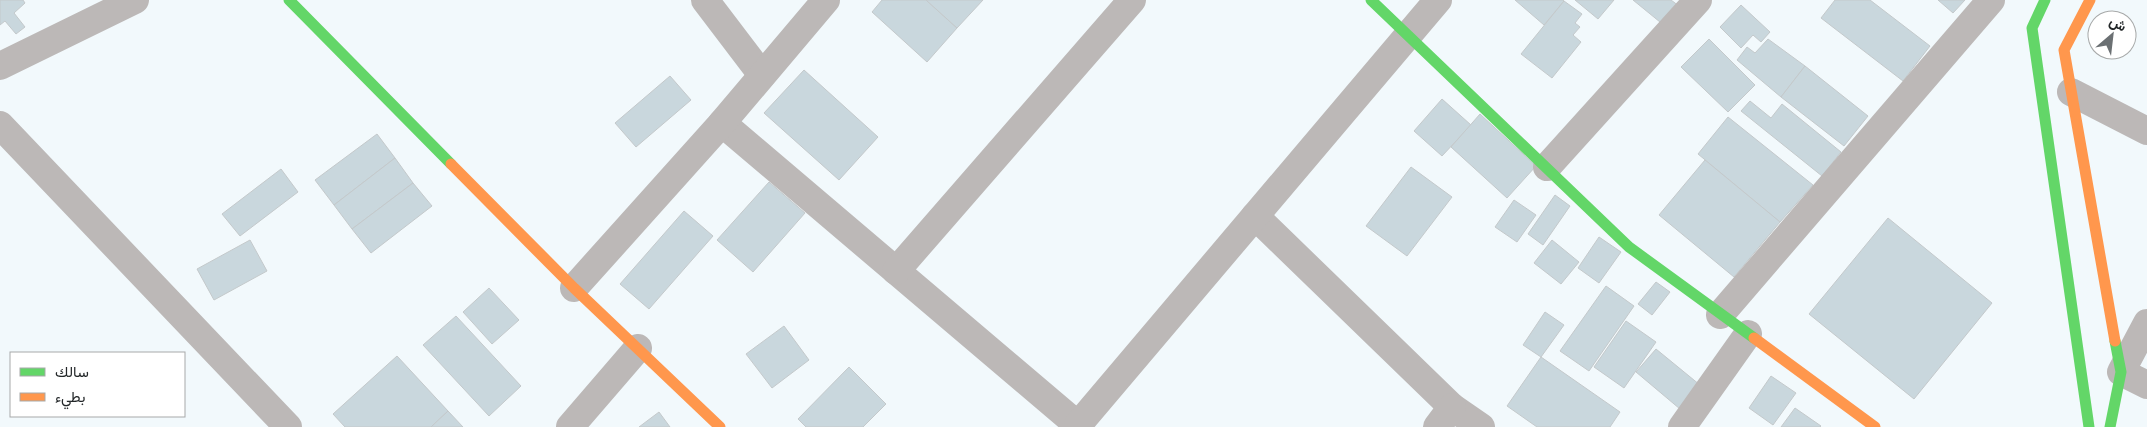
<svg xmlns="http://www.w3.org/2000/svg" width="2147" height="427" font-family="'Space Grotesk',Vazirmatn,sans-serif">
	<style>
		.building { fill: #c9d7dd; stroke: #c4c9cb }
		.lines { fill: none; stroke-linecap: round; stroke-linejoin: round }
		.street { stroke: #bcb8b7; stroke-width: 28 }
		.fast { stroke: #63d668; stroke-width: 11 }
		.slow { stroke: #ff974d; stroke-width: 11 }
	</style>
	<rect width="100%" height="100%" fill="#f2f9fc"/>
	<g class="building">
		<polygon points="0,0 23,0 25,3 14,13 25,27 16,34 5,21 0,25"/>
		<polygon points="882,0 926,0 957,28 927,62 872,12"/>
		<polygon points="926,0 983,0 957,28"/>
		<polygon points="1515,0 1563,0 1564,1 1544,25"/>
		<polygon points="1575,0 1614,0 1598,19"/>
		<polygon points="1633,0 1671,0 1687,12 1671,31"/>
		<polygon points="1835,0 1870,0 1930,46 1903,81 1821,18"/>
		<polygon points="1938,0 1965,0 1953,13"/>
		<polygon points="1564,1 1582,14 1575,23 1580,27 1573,35 1581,42 1552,78 1521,54"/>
		<polygon points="1741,5 1770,32 1761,42 1753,35 1741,48 1720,27"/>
		<polygon points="1709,39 1755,85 1728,112 1681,67"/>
		<polygon points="1768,39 1805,66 1781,97 1737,60 1747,47 1755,53"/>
		<polygon points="1805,66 1868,116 1844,146 1781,97"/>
		<polygon points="804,70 878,137 839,180 764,113"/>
		<polygon points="670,76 691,100 636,147 615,123"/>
		<polygon points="1442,99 1471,125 1442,156 1414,131"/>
		<polygon points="1750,101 1771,118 1782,104 1841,152 1822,176 1741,111"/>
		<polygon points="1480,114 1536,166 1507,198 1451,147"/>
		<polygon points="1728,117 1813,185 1780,222 1698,154"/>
		<polygon points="377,134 395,158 334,205 315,180"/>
		<polygon points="395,158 413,183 352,229 334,205"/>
		<polygon points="1705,160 1780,222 1734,277 1659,215"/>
		<polygon points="1411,167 1452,197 1407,256 1366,226"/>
		<polygon points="281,169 298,192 240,236 222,214"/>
		<polygon points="769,182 805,213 753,272 717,240"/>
		<polygon points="413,183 432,206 371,253 352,229"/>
		<polygon points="1555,195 1570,206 1543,245 1528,234"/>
		<polygon points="1514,200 1536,215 1517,242 1495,227"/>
		<polygon points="684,211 713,236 649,309 620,284"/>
		<polygon points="1888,218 1992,303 1914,399 1809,314"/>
		<polygon points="1599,237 1621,252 1599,283 1578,268"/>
		<polygon points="250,240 267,271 214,300 197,269"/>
		<polygon points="1552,240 1579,262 1561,284 1534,263"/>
		<polygon points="1656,282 1670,292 1652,315 1638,304"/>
		<polygon points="1606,286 1634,306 1589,371 1560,351"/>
		<polygon points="489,288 519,320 492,344 463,312"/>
		<polygon points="1545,312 1564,325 1541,357 1523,345"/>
		<polygon points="456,316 521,386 489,416 423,345"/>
		<polygon points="1626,321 1656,342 1624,388 1594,367"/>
		<polygon points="784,326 809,360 772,388 746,354"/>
		<polygon points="1656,349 1700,385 1680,409 1636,372"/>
		<polygon points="397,356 448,411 431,427 345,427 333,414"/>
		<polygon points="1541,357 1620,412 1610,427 1537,427 1507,406"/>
		<polygon points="849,367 886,404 863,427 806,427 798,419"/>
		<polygon points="1771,376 1796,393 1773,425 1749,408"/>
		<polygon points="1795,408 1821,426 1820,427 1781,427"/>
		<polygon points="448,411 463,427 431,427"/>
		<polygon points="659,412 670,427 639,427"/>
	</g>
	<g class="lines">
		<g class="street">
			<polyline points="705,0 762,75"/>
			<polyline points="0,66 135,0"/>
			<polyline points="2071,92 2147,131"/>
			<polyline points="722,123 1080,427"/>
			<polyline points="0,125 288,427"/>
			<polyline points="1547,167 1698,0"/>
			<polyline points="1255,216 1452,407 1481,427"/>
			<polyline points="896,271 1132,0"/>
			<polyline points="574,288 722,123 826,0"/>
			<polyline points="1720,315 1991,0"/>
			<polyline points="2147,323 2121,372 2147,385"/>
			<polyline points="1078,425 1438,0"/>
			<polyline points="570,427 638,348"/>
			<polyline points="1437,427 1452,407"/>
			<polyline points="1682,427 1748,334"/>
		</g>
		<g class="fast">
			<polyline points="289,0 451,164"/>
			<polyline points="1371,0 1629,247 1754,338"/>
			<polyline points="2045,0 2032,28 2089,427"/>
			<polyline points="2110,427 2121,372 2115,341"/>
		</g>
		<g class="slow">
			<polyline points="2090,0 2064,50 2115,341"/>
			<polyline points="451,164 574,288 720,427"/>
			<polyline points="1754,338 1875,427"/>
		</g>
	</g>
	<rect x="10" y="352" width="175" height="65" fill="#ffffff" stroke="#a7a9a9"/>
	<rect x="20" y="368" width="25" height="8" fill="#63d668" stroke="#a7a9a9"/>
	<text x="55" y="377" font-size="15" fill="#232729">سالك</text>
	<rect x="20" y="393" width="25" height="8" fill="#ff974d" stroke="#a7a9a9"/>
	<text x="55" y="402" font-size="15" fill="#232729">بطيء</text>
	<g transform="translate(2112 35) rotate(28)"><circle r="24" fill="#ffffff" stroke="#a7a9a9"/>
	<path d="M0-4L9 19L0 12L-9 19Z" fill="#6b7073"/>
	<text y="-8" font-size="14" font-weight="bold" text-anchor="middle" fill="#232729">ش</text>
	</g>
</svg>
